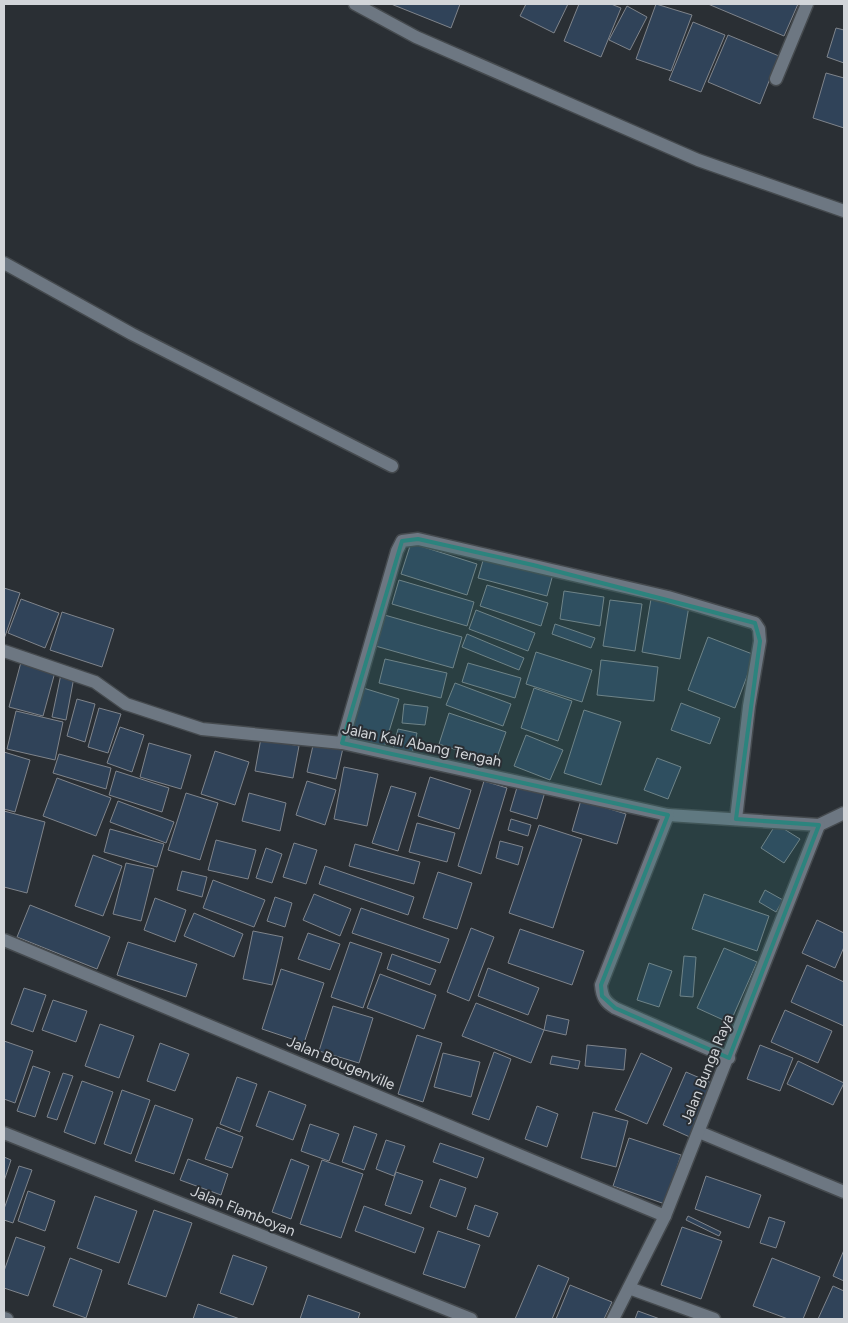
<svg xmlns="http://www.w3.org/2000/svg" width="848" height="1323" font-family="Figtree,sans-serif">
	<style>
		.building { fill: #304359; stroke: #7f848b }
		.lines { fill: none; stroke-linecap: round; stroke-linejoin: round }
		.minor-casing { stroke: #454a4e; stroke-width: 15 }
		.minor { stroke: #6d7782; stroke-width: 12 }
		.marked { fill: #2c847e; fill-opacity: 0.2; stroke: #2c847e; stroke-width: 4; stroke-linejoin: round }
		.labels { text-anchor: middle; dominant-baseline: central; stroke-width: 4; stroke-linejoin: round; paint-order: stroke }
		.street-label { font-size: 15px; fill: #d2d5d9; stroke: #2a2f34 }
	</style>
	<rect width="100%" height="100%" fill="#2a2f34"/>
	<g class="building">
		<polygon points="391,4 460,4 451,28"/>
		<polygon points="526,4 568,4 554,33 520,16"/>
		<polygon points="579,4 611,4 621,8 601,57 564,41"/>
		<polygon points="656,4 692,15 671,71 636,59"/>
		<polygon points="708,4 798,4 784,36"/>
		<polygon points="627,6 647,17 630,50 609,40"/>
		<polygon points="693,22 725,35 701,92 669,80"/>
		<polygon points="836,28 844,30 844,63 827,57"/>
		<polygon points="728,35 779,56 760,104 708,82"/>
		<polygon points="826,73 844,78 844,128 813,118"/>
		<polygon points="411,543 477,564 467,595 401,574"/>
		<polygon points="484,557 553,574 547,596 478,578"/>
		<polygon points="399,580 474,602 467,626 392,604"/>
		<polygon points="487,585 548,603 541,626 480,606"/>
		<polygon points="4,588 20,593 4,639"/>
		<polygon points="564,591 604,597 600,626 560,619"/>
		<polygon points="21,599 59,613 45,648 8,633"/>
		<polygon points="651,599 689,606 680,659 642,652"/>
		<polygon points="610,600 642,604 635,651 603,646"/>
		<polygon points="476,610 535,633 528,651 469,629"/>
		<polygon points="62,612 114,629 102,667 50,650"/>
		<polygon points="381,614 462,637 453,668 372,645"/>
		<polygon points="555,624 595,638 591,648 552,634"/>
		<polygon points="467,634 524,658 519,670 462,647"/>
		<polygon points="708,637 755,655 735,708 688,690"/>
		<polygon points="536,652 592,670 582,702 526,684"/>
		<polygon points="385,659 447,673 441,698 379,683"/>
		<polygon points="601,660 658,667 654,701 597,695"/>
		<polygon points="21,662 55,672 43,716 9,707"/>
		<polygon points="468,663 521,678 515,698 462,682"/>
		<polygon points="61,674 74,677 66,720 52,717"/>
		<polygon points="455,683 511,704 503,726 446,705"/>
		<polygon points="360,687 399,699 384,748 346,736"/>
		<polygon points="534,688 572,701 558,741 521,728"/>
		<polygon points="77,699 95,704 85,742 67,736"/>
		<polygon points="681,703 720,718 710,744 671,730"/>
		<polygon points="404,704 428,707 425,725 402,723"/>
		<polygon points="99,708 121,714 108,753 88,747"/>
		<polygon points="584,710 621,722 601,785 564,773"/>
		<polygon points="16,711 63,722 55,760 7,749"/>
		<polygon points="449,713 506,732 495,763 439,744"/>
		<polygon points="120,727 144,735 132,772 107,763"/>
		<polygon points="398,729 417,733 411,758 392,753"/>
		<polygon points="526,735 563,750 550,780 514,766"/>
		<polygon points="261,738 299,746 293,778 255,771"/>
		<polygon points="314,741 343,748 336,779 307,772"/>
		<polygon points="149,743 191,755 181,789 140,777"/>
		<polygon points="215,751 249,762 235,805 201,794"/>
		<polygon points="4,752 30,760 15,812 4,809"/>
		<polygon points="59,754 111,768 106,789 53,773"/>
		<polygon points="657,758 681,767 668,799 644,790"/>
		<polygon points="344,767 378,774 367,826 334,819"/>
		<polygon points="116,771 169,788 162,812 109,795"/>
		<polygon points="430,777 471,790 459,829 418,816"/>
		<polygon points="57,778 111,798 96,836 43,816"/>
		<polygon points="307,781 336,790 325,825 296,815"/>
		<polygon points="484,781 507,788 481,874 458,866"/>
		<polygon points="518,784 545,792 537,819 510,811"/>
		<polygon points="391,786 416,793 398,851 372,843"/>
		<polygon points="186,793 218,803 200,860 168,850"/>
		<polygon points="249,793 286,803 280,831 242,821"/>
		<polygon points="581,800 626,814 617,844 572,831"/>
		<polygon points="118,801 174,822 166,843 110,822"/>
		<polygon points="4,811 45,822 27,893 4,887"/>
		<polygon points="511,819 531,825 528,836 508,830"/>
		<polygon points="417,823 455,833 447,862 409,852"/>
		<polygon points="776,824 800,839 784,863 761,848"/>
		<polygon points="539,825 582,839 553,928 509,913"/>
		<polygon points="110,829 164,844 157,867 104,852"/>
		<polygon points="216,840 256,850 248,879 208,870"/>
		<polygon points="500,841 523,847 518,865 496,858"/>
		<polygon points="294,843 317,850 306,884 283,877"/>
		<polygon points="355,844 420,862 414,884 349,866"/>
		<polygon points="266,848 282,854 272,883 256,878"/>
		<polygon points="93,855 122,866 103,916 75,906"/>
		<polygon points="126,863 154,869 141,921 113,914"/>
		<polygon points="325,866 414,897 408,915 319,884"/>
		<polygon points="182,871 207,877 202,897 177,890"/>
		<polygon points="438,872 472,883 457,929 423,918"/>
		<polygon points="213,880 265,900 254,927 203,908"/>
		<polygon points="765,890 783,900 776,912 759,902"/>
		<polygon points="314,894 351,909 340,936 303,920"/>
		<polygon points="704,894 769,916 757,951 692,929"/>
		<polygon points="275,897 292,903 285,927 267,921"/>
		<polygon points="155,898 186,910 175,942 144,930"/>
		<polygon points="30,905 110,937 97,969 17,937"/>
		<polygon points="361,908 449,939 440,963 352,933"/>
		<polygon points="194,913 243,934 234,957 184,936"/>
		<polygon points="817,920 844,933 844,947 835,968 802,953"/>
		<polygon points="471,928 494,937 469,1001 447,992"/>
		<polygon points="520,929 584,951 572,985 508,963"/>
		<polygon points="253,931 283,937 272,985 243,979"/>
		<polygon points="308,933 340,944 330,970 298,959"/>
		<polygon points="128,942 197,964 186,997 117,975"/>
		<polygon points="350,942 382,953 363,1008 331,997"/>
		<polygon points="724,948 757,962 730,1023 697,1008"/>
		<polygon points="392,954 436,970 430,985 387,969"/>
		<polygon points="684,956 696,957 693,997 680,996"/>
		<polygon points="649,963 672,971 659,1007 637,1000"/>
		<polygon points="807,965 844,982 844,1026 791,1002"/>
		<polygon points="488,968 539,988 528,1015 478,996"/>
		<polygon points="281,969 324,983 304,1043 262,1029"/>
		<polygon points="380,974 436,995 424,1029 367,1008"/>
		<polygon points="24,988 46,995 33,1032 11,1024"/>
		<polygon points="53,1000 87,1011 76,1042 42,1030"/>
		<polygon points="476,1003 544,1030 531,1063 462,1036"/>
		<polygon points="333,1006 373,1018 359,1063 319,1051"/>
		<polygon points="785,1010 832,1031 818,1063 771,1042"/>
		<polygon points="547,1015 569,1020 566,1035 544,1030"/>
		<polygon points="100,1024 134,1036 119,1078 85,1066"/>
		<polygon points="417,1035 442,1043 423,1102 398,1094"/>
		<polygon points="4,1041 33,1051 15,1103 4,1099"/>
		<polygon points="160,1043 189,1054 175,1091 147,1081"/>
		<polygon points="587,1045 626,1049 624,1070 585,1066"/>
		<polygon points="760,1045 793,1058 780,1091 747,1079"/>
		<polygon points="494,1052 511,1059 489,1120 472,1114"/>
		<polygon points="443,1053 480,1062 471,1097 434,1087"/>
		<polygon points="641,1053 672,1068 647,1124 615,1110"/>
		<polygon points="552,1056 580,1061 578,1069 550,1064"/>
		<polygon points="798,1061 844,1083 833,1105 787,1084"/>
		<polygon points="33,1066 50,1072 35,1117 17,1111"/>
		<polygon points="686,1072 716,1085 692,1138 663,1125"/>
		<polygon points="63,1073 73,1076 57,1120 47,1117"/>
		<polygon points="237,1077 257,1084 240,1132 220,1124"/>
		<polygon points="82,1081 113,1092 95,1144 64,1132"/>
		<polygon points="122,1090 150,1100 131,1154 104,1144"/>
		<polygon points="269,1091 306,1105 293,1140 256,1126"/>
		<polygon points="155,1105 193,1119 174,1174 135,1161"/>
		<polygon points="537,1106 558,1114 547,1147 525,1139"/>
		<polygon points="593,1112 628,1121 616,1167 581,1158"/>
		<polygon points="310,1124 339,1134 329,1161 301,1151"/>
		<polygon points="354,1126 377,1134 364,1170 342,1162"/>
		<polygon points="217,1127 243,1137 232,1168 205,1159"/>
		<polygon points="629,1138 681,1155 665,1204 613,1186"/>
		<polygon points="386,1140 405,1146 394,1176 376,1169"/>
		<polygon points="440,1143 484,1158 477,1178 433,1162"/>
		<polygon points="4,1157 11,1160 4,1181"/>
		<polygon points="188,1159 228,1174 221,1195 180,1180"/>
		<polygon points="291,1159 309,1166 291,1219 272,1212"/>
		<polygon points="322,1160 363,1174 341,1238 300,1224"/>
		<polygon points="19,1166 32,1170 13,1223 4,1220 4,1209"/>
		<polygon points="396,1172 423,1181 411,1214 385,1205"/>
		<polygon points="706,1176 761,1195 749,1228 695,1209"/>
		<polygon points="440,1179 466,1188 456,1217 430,1207"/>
		<polygon points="28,1191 55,1201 45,1231 18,1221"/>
		<polygon points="95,1196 137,1211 119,1263 77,1248"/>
		<polygon points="475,1205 498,1213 489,1237 467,1229"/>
		<polygon points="364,1206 424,1228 415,1253 355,1231"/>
		<polygon points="154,1210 192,1223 166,1297 128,1284"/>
		<polygon points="688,1216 721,1232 719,1236 686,1220"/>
		<polygon points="769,1217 785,1222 776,1248 760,1243"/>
		<polygon points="682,1227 722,1241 701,1299 661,1285"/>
		<polygon points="438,1231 480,1245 465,1288 423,1274"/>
		<polygon points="16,1237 45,1247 28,1296 4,1288 4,1271"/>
		<polygon points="844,1250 844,1281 833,1276"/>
		<polygon points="233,1255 267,1267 253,1305 220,1293"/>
		<polygon points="70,1258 102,1270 86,1318 53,1306"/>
		<polygon points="772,1258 820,1277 803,1319 788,1319 753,1306"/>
		<polygon points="538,1265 569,1278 552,1319 515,1319"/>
		<polygon points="570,1285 612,1302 604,1319 556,1319"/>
		<polygon points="833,1286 844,1291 844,1319 818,1319"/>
		<polygon points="308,1295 360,1313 358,1319 300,1319"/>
		<polygon points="198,1304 240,1319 193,1319"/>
		<polygon points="638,1311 660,1319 635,1319"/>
	</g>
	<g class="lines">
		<g class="minor-casing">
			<g id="minor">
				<polyline points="355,4 416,37 698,160 844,211"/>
				<polyline points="776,79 807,4"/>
				<polyline points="4,263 132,334 392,466"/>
				<polyline points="4,651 95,682 126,704 202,729 342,743 668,815 819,825 844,813"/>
				<polyline points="342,743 397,551 402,541 418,539 668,597 755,623 759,629 760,641 749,706 736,819"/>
				<path d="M668,815L601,985C602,997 605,1002 615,1008L729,1058"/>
				<polyline points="4,940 665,1216"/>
				<polyline points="699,1132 844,1192"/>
				<polyline points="4,1133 471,1319"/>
				<polyline points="629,1288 714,1319"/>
				<polyline points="4,1318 7,1319"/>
				<polyline points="613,1319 665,1216 819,825"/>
			</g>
		</g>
		<use href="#minor" class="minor"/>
	</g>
	<path class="marked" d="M418,539L533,565L755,623L760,641L736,819L819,825L729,1058L615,1008L602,996L601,985L668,815L342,743L402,541Z"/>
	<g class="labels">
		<g class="street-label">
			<text transform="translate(422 745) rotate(12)">Jalan Kali Abang Tengah</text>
			<text transform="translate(341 1063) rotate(23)">Jalan Bougenville</text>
			<text transform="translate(707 1069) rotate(-68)">Jalan Bunga Raya</text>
			<text transform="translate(243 1211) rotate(22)">Jalan Flamboyan</text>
		</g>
	</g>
	<rect width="848" height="1323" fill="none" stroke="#d2d5d9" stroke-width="10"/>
</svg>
